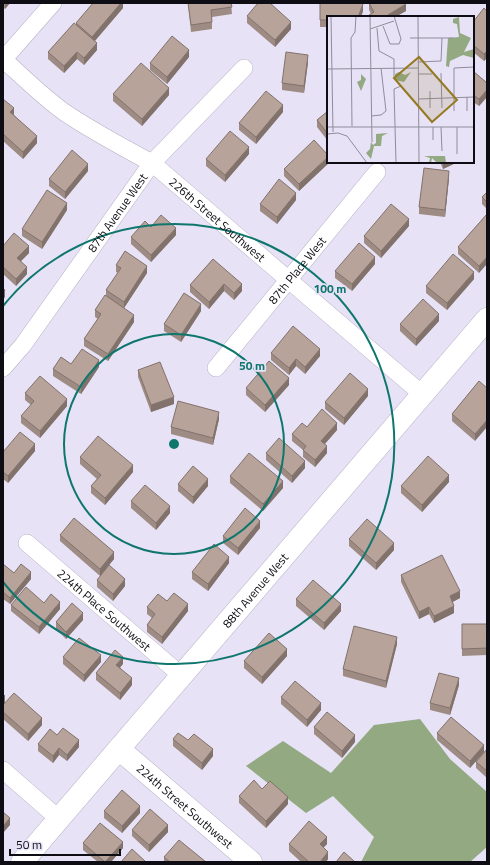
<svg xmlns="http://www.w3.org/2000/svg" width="490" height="865" font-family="'Titillium Web',sans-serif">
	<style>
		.forest { fill: #92a982 }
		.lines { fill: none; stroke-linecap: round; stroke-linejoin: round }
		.street-casing { stroke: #b6b1c4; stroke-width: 18 }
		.secondary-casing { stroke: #b6b1c4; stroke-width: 23 }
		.street { stroke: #fff; stroke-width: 17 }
		.secondary { stroke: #fff; stroke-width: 22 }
		.wall { fill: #9e8c84 }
		.shaded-wall { fill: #81726c }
		.building { fill: #b8a39a; stroke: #81726c }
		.ring { fill: none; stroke: #0f766e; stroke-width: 2 }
		.labels { text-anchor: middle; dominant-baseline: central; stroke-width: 3.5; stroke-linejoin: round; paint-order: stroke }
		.street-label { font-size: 12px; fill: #0e0d13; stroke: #e7e2f6 }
		.inset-road { fill: none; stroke: #908d9b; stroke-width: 1 }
		.view { fill: #967a22; fill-opacity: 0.15; stroke: #967a22; stroke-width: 2 }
		.inset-edge { fill: none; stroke: #0e0d13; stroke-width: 2 }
		.centre { fill: #0f766e; stroke: #e7e2f6; stroke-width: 2 }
		.ring-label { font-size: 12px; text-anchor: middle; font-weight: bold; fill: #0f766e; stroke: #e7e2f6; stroke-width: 3.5; stroke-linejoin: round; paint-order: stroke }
	</style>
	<rect width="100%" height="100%" fill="#e7e2f6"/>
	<polygon class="forest" points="420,719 450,759 487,792 487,847 470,862 361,862 374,837 333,796 306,813 246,766 283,741 331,773 374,725"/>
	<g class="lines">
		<g class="street-casing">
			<g id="street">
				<path id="s1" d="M3,59C23,77 42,96 64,112C92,131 122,147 152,163L422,394"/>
				<polyline points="3,60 53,3"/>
				<path id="s2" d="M3,368L23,345L152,163L244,68"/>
				<path id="s3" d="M216,368L377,172"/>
				<path id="s4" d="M27,543L182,676"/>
				<polyline points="3,770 59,819"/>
			</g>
		</g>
		<g class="secondary-casing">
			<g id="secondary">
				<path id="s5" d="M119,749L251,862"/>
				<path id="s6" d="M22,862L487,319"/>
			</g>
		</g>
		<use href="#street" class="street"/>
		<use href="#secondary" class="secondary"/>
	</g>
	<g class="wall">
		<polygon points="3,3 10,3 5,9 3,7"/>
		<polygon points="123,3 123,8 95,41 97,50 84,65 77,59 64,73 48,59 48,52 76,25 76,23"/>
		<polygon points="188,3 231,3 232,14 212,17 212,29 191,32"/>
		<polygon points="320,3 363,11 361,17 328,17 328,27 320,27"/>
		<polygon points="369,3 406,11 395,17 366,17 371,14 369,10"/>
		<polygon points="487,11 487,58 484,61 473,52 473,22"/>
		<polygon points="247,16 291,29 275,47 247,23"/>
		<polygon points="189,57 167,84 150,70 150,63"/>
		<polygon points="308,62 304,93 282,90 282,83"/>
		<polygon points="473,71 487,83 487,97 479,106 473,102"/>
		<polygon points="113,94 169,95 142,126 113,101"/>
		<polygon points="3,99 14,115 37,143 23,159 3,141"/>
		<polygon points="328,111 328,141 317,127 317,120"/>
		<polygon points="283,112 256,144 239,130 239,123"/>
		<polygon points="249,154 225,182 206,166 206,159"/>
		<polygon points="329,162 299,191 284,176 284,169"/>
		<polygon points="440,162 458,162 443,169"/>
		<polygon points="88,171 65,199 49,186 49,179"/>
		<polygon points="449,178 445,217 419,214 419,207"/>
		<polygon points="487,192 487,209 482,204 482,197"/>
		<polygon points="296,200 277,224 260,211 260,204"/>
		<polygon points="67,210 42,249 22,236 22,229"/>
		<polygon points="487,214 479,273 458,254 458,247"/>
		<polygon points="409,226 381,258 364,243 364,236"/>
		<polygon points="176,235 151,262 131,244 131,237"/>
		<polygon points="3,246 29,253 21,261 27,274 16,286 3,274"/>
		<polygon points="213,259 242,291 234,300 224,291 209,309 190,292 190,285"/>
		<polygon points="375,264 352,291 335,278 335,271"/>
		<polygon points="116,265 147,273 124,308 134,322 108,361 84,346 84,339 98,319 95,317 95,310 106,296 106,290 118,273 116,272"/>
		<polygon points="474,279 447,310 426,293 426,286"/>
		<polygon points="201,311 181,342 164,331 164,324"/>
		<polygon points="439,321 416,346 400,331 400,324"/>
		<polygon points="271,353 320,356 305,374 296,366 289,375 271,360"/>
		<polygon points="71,364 99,367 81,394 53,376 53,369"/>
		<polygon points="138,370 174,404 151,412 138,377"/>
		<polygon points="479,381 475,441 452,421 452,414"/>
		<polygon points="289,385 265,412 246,395 246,388"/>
		<polygon points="25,393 67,406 40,438 21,423 21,416 31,405 25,400"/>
		<polygon points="368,396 344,425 325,409 325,402"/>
		<polygon points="219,419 213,445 171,434 171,427"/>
		<polygon points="307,427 337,430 325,444 327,453 315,467 303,457 303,450 292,441 292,434"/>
		<polygon points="35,451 8,483 3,479 3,452"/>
		<polygon points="266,453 305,468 292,483 266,460"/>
		<polygon points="80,457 133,472 105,505 91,493 91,486 97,479 80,464"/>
		<polygon points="230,476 283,488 263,511 230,483"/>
		<polygon points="449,482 422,512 401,493 401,486"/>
		<polygon points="178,484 208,486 193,504 178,491"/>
		<polygon points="131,501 170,513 156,530 131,508"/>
		<polygon points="260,528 238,555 223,543 223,536"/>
		<polygon points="60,535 114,559 100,576 60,541"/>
		<polygon points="349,539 394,550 376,570 349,546"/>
		<polygon points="229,563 208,591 192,579 192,572"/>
		<polygon points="3,564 14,573 31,579 10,604 3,599"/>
		<polygon points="401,575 460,598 453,602 454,613 434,623 429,614 419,619 401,582"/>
		<polygon points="97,580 125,586 113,601 97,587"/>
		<polygon points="296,599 341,611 324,630 296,606"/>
		<polygon points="44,603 60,609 39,634 11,611 11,605"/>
		<polygon points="147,607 188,611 162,644 147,632 147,625 152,618 147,614"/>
		<polygon points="83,620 66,639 56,629 56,622"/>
		<polygon points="462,624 487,624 487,655 462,656"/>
		<polygon points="397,644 386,688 343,676 343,669"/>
		<polygon points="287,656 262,684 244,668 244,661"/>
		<polygon points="63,657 101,662 84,682 63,664"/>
		<polygon points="123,664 120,667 132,685 120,700 96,680 96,673"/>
		<polygon points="459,685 450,715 430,710 430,703"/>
		<polygon points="3,694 5,703 42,725 28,741 3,719"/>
		<polygon points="281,697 321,710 307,727 281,704"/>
		<polygon points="314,727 355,742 342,758 314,734"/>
		<polygon points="437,733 484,752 470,768 437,740"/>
		<polygon points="57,735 79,747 67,761 59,755 53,763 38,751 38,744"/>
		<polygon points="173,739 188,740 213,756 202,770 173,746"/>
		<polygon points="487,749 487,778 476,768 476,762"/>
		<polygon points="239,796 288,804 266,828 239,803"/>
		<polygon points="104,811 140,813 122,833 104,818"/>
		<polygon points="132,830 168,832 149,852 132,836"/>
		<polygon points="83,843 123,848 111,862 98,862 83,850"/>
		<polygon points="289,844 327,844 323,848 328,859 326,862 301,862 289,851"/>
		<polygon points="164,857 206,862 164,862"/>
	</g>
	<g class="shaded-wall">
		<polygon points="5,3 10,3 5,9"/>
		<polygon points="121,3 123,3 123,8 92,44 92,37"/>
		<polygon points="363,4 363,11 361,17 358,17"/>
		<polygon points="406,4 406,11 395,17 388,17 388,15"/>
		<polygon points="291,22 291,29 275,47 275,40"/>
		<polygon points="97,43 97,50 84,65 84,58"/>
		<polygon points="189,50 189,57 167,84 167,77"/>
		<polygon points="487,51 487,58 484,61 484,54"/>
		<polygon points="77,52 77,59 64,73 64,66"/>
		<polygon points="308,55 308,62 304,93 304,86"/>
		<polygon points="169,88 169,95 142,126 142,119"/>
		<polygon points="487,90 487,97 479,106 479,99"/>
		<polygon points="283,105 283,112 256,144 256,137"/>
		<polygon points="14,108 14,115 10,112"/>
		<polygon points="37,136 37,143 23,159 23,152"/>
		<polygon points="249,147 249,154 225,182 225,175"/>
		<polygon points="328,157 328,162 329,162 329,163 299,191 299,184"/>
		<polygon points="444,162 458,162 443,169 443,163"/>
		<polygon points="88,164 88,171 65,199 65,192"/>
		<polygon points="449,171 449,178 445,217 445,210"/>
		<polygon points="296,193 296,200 277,224 277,217"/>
		<polygon points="67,203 67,210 42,249 42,242"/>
		<polygon points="409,219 409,226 381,258 381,251"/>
		<polygon points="176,228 176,235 151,262 151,255"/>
		<polygon points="29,246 29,253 17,265 17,258"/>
		<polygon points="375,257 375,264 352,291 352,284"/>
		<polygon points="487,257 487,264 479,273 479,266"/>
		<polygon points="147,266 147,273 124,308 124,302"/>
		<polygon points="27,267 27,274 16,286 16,279"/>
		<polygon points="474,272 474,279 447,310 447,303"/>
		<polygon points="224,284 224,291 209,309 209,302"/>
		<polygon points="242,284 242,291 234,300 234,293"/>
		<polygon points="5,290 5,297 3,300 3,293"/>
		<polygon points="201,304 201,311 181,342 181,335"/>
		<polygon points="439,314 439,321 416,346 416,339"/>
		<polygon points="134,315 134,322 108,361 108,354"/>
		<polygon points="320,349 320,356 305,374 305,367"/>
		<polygon points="296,359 296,366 289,375 289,368"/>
		<polygon points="99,360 99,367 81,394 81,387"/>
		<polygon points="289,378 289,385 265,412 265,405"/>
		<polygon points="368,389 368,396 344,425 344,418"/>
		<polygon points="174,397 174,404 151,412 151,405"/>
		<polygon points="67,399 67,406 40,438 40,431"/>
		<polygon points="219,412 219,419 213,445 213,438"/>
		<polygon points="487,420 487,427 475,441 475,434"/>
		<polygon points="337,423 337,430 321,448 321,441"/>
		<polygon points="35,444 35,451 8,483 8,476"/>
		<polygon points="327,446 327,453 315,467 315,460"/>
		<polygon points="305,461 305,468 292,483 292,476"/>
		<polygon points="133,465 133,472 105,505 105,498"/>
		<polygon points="449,475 449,482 422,512 422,505"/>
		<polygon points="208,479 208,486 193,504 193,497"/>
		<polygon points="283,481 283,488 263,511 263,504"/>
		<polygon points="170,506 170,513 156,530 156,523"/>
		<polygon points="260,521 260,528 238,555 238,548"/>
		<polygon points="394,543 394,550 376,570 376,563"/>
		<polygon points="114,552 114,559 100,576 100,569"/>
		<polygon points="229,557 229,563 208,591 208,584"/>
		<polygon points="31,572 31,579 10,604 10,598"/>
		<polygon points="125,579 125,586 113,601 113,594"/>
		<polygon points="460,591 460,598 450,603 450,596"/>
		<polygon points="60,602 60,609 39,634 39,627"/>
		<polygon points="188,604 188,611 162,644 162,637"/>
		<polygon points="341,604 341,611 324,630 324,623"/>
		<polygon points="454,606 454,613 434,623 434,616"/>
		<polygon points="429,607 429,614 419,619 419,612"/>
		<polygon points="83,613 83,620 66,639 66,632"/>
		<polygon points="397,637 397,644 386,688 386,681"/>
		<polygon points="287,649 287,656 262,684 262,677"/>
		<polygon points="101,655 101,662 84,682 84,675"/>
		<polygon points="123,657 123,664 116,672 116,665"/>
		<polygon points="132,678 132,685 120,700 120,693"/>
		<polygon points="459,678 459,685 450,715 450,708"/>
		<polygon points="5,696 5,703 3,705 3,698"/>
		<polygon points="321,703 321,710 307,727 307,720"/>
		<polygon points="42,718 42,725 28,741 28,734"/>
		<polygon points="355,735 355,742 342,758 342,751"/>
		<polygon points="79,740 79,747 67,761 67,755"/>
		<polygon points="484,745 484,752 470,768 470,761"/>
		<polygon points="59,748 59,755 53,763 53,756"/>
		<polygon points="213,749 213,756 202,770 202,763"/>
		<polygon points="288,797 288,804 266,828 266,821"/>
		<polygon points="140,806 140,813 122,833 122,826"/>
		<polygon points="10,818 10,825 3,833 3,826"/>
		<polygon points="168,825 168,832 149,852 149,845"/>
		<polygon points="327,837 327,844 320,851 320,844"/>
		<polygon points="123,842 123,848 111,862 105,862"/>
		<polygon points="328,852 328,859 326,862 320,862"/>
	</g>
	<g class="building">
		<polygon points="93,3 121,3 92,37 76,23"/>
		<polygon points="188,3 231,3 232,7 211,10 212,22 191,25"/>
		<polygon points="258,3 270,3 291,22 275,40 247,16"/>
		<polygon points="320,3 361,3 363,4 358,17 328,17 328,20 320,20"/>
		<polygon points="369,3 405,3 406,4 388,15 390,17 366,17 374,12"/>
		<polygon points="484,8 487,11 487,51 484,54 473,45 473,22"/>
		<polygon points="74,23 97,43 84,58 77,52 64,66 48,52"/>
		<polygon points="172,36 189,50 167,77 150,63"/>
		<polygon points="286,52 308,55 304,86 282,83"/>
		<polygon points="141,63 169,88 142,119 113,94"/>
		<polygon points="473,71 487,83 487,90 479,99 473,95"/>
		<polygon points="266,91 283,105 256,137 239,123"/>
		<polygon points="3,99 14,108 10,112 37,136 23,152 3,134"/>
		<polygon points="328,111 328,134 317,120"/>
		<polygon points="230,131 249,147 225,175 206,159"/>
		<polygon points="314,140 328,155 328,157 299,184 284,169"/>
		<polygon points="72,150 88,164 65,192 49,179"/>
		<polygon points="424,168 449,171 445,210 419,207"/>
		<polygon points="279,179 296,193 277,217 260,204"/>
		<polygon points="47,190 67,203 42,242 22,229"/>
		<polygon points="487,192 487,202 482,197"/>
		<polygon points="391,204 409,219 381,251 364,236"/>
		<polygon points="487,214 487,257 479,266 458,247"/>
		<polygon points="161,215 176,228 151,255 131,237 145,221 151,227"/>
		<polygon points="14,233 29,246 17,258 27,267 16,279 3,267 3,246"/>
		<polygon points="359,243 375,257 352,284 335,271"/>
		<polygon points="125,251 147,266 124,302 106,290 121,268 116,265"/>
		<polygon points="453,254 474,272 447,303 426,286"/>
		<polygon points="213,259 242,284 234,293 224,284 209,302 190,285"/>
		<polygon points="3,288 5,290 3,293"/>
		<polygon points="184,293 201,304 181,335 164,324"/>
		<polygon points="105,295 134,315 108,354 84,339 101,314 95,310"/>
		<polygon points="423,299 439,314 416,339 400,324"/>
		<polygon points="293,326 320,349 305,367 296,359 289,368 271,353"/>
		<polygon points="82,349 99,360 81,387 53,369 61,357 71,364"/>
		<polygon points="269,361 289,378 265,405 246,388"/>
		<polygon points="160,362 174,397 151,405 138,370"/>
		<polygon points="350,373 368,389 344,418 325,402"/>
		<polygon points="40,376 67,399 40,431 21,416 34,401 25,393"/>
		<polygon points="479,381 487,388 487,420 475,434 452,414"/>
		<polygon points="178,401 219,412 213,438 171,427"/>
		<polygon points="322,409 337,423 321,441 327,446 315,460 303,450 306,446 292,434 302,423 307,427"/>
		<polygon points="20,432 35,444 8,476 3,472 3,452"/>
		<polygon points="98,436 133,465 105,498 91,486 101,475 80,457"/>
		<polygon points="279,438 305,461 292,476 266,453"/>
		<polygon points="249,453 283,481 263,504 230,476"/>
		<polygon points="428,456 449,475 422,505 401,486"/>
		<polygon points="193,466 208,479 193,497 178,484"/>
		<polygon points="145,485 170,506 156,523 131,501"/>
		<polygon points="245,508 260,521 238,548 223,536"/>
		<polygon points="74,518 114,552 100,569 60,535"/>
		<polygon points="367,519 394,543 376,563 349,539"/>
		<polygon points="214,544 229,557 208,584 192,572"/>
		<polygon points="442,555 460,591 450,596 454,606 434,616 429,607 419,612 401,575"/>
		<polygon points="3,564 14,573 21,564 31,572 10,598 3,592"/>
		<polygon points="109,565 125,579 113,594 97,580"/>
		<polygon points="313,580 341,604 324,623 296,599"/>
		<polygon points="26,587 44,603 51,594 60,602 39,627 11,605"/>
		<polygon points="174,593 188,604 162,637 147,625 155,614 147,607 158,594 167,601"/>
		<polygon points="72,603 83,613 66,632 56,622"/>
		<polygon points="462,624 487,624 487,648 462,649"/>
		<polygon points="354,626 397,637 386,681 343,669"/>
		<polygon points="269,633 287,649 262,677 244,661"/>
		<polygon points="79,638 101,655 84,675 63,657"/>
		<polygon points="115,650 123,657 116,665 132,678 120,693 96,673"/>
		<polygon points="439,673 459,678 450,708 430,703"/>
		<polygon points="295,681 321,703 307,720 281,697"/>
		<polygon points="14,693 42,718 28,734 3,712 3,705"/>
		<polygon points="3,694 5,696 3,698"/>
		<polygon points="327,712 355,735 342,751 314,727"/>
		<polygon points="451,717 484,745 470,761 437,733"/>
		<polygon points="63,728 79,740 67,755 59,748 53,756 38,744 50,729 57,735"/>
		<polygon points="178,733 188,740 194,734 213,749 202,763 173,739"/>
		<polygon points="487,749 487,771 476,762"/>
		<polygon points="254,780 262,789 270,781 288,797 266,821 239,796"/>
		<polygon points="122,790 140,806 122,826 104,811"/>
		<polygon points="150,809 168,825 149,845 132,830"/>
		<polygon points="3,812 10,818 3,826"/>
		<polygon points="309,821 327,837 320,844 328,852 320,862 309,862 289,844"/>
		<polygon points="100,823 123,842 105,862 83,843"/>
		<polygon points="179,840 206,862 170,862 164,857"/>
		<polygon points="132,849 146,862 121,862"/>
		<polygon points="344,852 355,862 336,862"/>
	</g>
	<g class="ring">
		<circle cx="174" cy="444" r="110"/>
		<path d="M3 306A220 220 0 1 1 3 582"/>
	</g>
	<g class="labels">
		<g class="street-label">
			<text stroke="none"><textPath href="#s2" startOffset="193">87th Avenue West</textPath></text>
			<text stroke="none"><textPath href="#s1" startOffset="269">226th Street Southwest</textPath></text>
			<text stroke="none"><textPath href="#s3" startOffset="127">87th Place West</textPath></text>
			<text stroke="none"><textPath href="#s6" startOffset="358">88th Avenue West</textPath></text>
			<text stroke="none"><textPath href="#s4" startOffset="102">224th Place Southwest</textPath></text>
			<text stroke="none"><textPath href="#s5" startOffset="87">224th Street Southwest</textPath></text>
		</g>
	</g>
	<g transform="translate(327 16)">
		<rect width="147" height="147" fill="#e7e2f6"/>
		<path d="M132,1L133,17L144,22L137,36L147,33V42L136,39L123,45L122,51L119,50L121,22L132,21L130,8L126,7V3ZM72,56L78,59L84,56L77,66L68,64V58ZM34,58L39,63L34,75L30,66L34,64ZM61,117L55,120L54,130H47L44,143L39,137L43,133L44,126L46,129L49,127V118ZM97,140H118L119,147L109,146L105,142L104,147H102L103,142Z" fill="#92a982"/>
		<path class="inset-road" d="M4,0L6,116M43,0L45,126M91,0L92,147M56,10L63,28H72L74,23L67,0M50,12L52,35L67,43V63M43,13L67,5M83,22H126M91,46L114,45L115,22M0,53L91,52M114,57L115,92M91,58H105M103,75V92M140,81V95M91,83L147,81M127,95V52L147,51M44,100L54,99L59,95L54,52M25,110L24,22L28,16L29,0M0,111H147M106,111V124M114,111L115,135M130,111V138M0,118L11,117L20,120L40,147M69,147L67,73L74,70"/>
		<path class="view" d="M92,41L130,84L105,106L67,62Z"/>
		<rect width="147" height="147" class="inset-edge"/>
	</g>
	<circle cx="174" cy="444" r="6" class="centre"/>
	<g class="ring-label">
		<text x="330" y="293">100 m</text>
		<text x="252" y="370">50 m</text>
	</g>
	<rect width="490" height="865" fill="none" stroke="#0e0d13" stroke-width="8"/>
	<path d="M10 849v6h110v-6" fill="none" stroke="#0e0d13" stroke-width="2"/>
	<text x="16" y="849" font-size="12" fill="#0e0d13" stroke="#e7e2f6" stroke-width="3" paint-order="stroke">50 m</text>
</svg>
